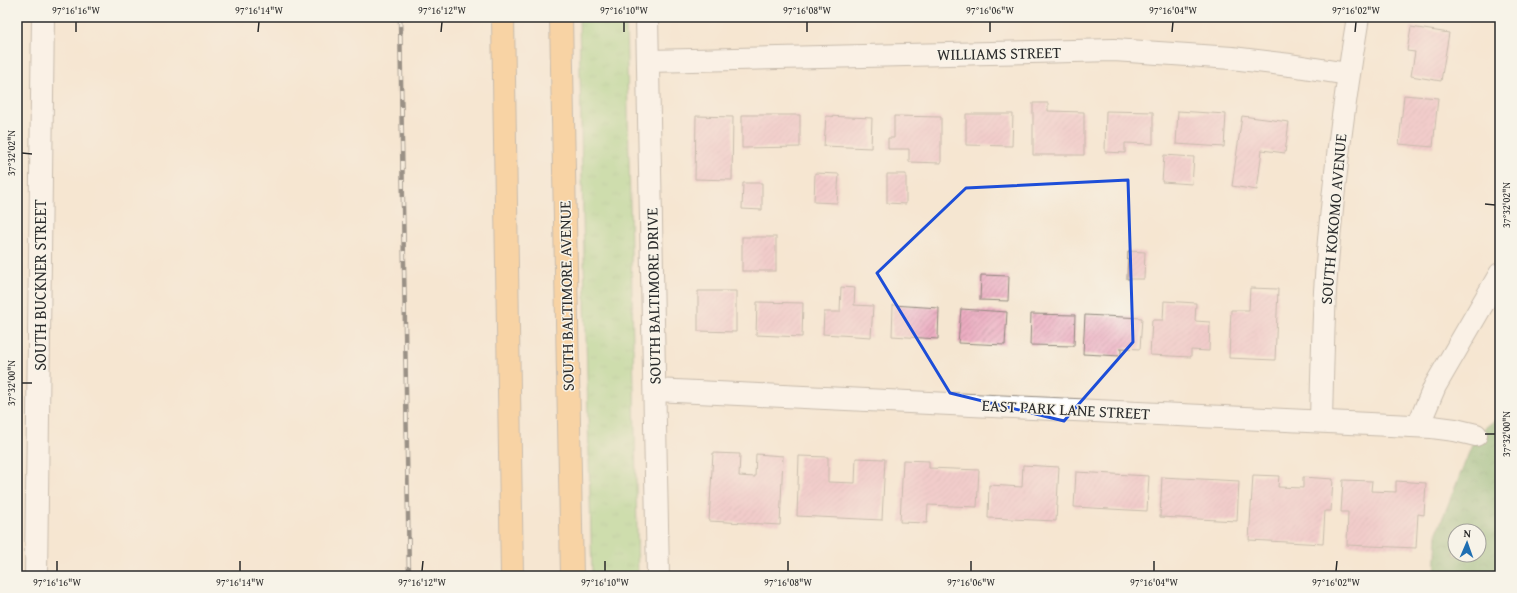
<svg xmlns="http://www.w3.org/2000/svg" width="1517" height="593" font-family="'Gentium Book Plus',serif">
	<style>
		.grass { fill: url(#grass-tufts); stroke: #647e56 }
		.forest { fill: url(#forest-crowns); stroke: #54704e; fill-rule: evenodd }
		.building { fill: url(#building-hatch) }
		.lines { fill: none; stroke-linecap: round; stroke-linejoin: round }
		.minor-casing { stroke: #90887e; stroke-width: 24 }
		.major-casing { stroke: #90887e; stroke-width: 24 }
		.minor { stroke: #fff; stroke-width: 22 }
		.major { stroke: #fbbd6e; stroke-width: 22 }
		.rail-casing { stroke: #2b2b2b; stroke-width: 4.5 }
		.rail { stroke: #f7f3e8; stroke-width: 3; stroke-dasharray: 9; stroke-linecap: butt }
		.marked { fill: none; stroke: #1d4ed8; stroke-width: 3; stroke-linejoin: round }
		.ticks { fill: none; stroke: #2b2b2b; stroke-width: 1.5 }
		.labels { text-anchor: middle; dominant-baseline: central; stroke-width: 3; stroke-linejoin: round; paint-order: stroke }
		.street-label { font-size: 16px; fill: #2b2b2b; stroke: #f7f3e8 }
		.neatline { fill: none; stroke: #2b2b2b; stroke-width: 1.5 }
		.ticks-label { font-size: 10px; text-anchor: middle; fill: #2b2b2b }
	</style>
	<defs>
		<pattern id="grass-tufts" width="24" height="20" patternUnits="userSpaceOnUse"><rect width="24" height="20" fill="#9ed282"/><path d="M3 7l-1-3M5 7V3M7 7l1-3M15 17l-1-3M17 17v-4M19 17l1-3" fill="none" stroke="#88b470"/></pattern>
		<pattern id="forest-crowns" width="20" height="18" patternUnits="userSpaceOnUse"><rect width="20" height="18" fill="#7eb470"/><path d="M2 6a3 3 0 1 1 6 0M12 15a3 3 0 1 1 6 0" fill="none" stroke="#67935c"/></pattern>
		<pattern id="building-hatch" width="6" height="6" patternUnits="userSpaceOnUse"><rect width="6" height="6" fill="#ecadc2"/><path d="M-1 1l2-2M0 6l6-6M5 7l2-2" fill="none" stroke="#bf8d9e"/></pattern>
	</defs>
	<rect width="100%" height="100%" fill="#f7f3e8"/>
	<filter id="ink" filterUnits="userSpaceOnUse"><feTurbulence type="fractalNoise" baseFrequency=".025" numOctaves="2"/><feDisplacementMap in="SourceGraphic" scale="8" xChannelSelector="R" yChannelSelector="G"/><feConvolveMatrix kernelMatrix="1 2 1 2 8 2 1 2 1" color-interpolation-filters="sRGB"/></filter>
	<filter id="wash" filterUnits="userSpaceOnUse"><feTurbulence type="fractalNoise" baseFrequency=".012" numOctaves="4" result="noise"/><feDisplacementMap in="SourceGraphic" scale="16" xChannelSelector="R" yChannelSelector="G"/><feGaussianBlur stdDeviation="0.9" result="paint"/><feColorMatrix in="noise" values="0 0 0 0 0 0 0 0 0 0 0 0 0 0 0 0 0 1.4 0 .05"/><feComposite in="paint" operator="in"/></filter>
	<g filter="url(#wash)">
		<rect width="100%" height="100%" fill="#f5e6d1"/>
		<polygon class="grass" points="579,17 626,17 638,576 592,576 582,177"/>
		<path class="forest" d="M1500,416V576H1435L1437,532L1476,435ZM1455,531H1479V555H1455Z"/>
		<g id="blocks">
			<g class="building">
				<polygon points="1411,27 1449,33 1441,81 1411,76 1415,52 1407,51"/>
				<polygon points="1404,95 1438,98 1433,147 1399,144"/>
				<polygon points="1033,103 1048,103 1048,111 1084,112 1084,155 1033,155"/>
				<polygon points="1106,111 1153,112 1153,144 1125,143 1125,153 1105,152"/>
				<polygon points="1178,111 1226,114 1224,147 1176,144"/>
				<polygon points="966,114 1013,114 1012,146 966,145"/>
				<polygon points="742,115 800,115 800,147 742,148"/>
				<polygon points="696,116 733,117 732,180 695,179"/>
				<polygon points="826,116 872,118 871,148 824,146"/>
				<polygon points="894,116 941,117 941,163 909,162 909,149 888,149 888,138 894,138"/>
				<polygon points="1242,116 1289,122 1285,153 1262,150 1257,190 1232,186"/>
				<polygon points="1164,155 1194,157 1192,184 1162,182"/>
				<polygon points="815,173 839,174 837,203 814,202"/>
				<polygon points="887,174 906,174 906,204 887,203"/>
				<polygon points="743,183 762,183 762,210 742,209"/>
				<rect x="742" y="237" width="34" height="34"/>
				<polygon points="1128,251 1145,252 1144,279 1127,279"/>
				<polygon points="981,275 1009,276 1008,301 980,300"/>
				<polygon points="841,287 855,288 854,305 873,306 871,337 823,334 824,312 840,312"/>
				<polygon points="1250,288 1278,289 1275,360 1229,358 1231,310 1249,310"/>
				<polygon points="698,291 736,291 736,332 698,331"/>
				<polygon points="1164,301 1196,303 1195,321 1210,322 1209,351 1191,350 1191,357 1150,355 1152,320 1163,320"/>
				<polygon points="757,302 803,303 802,337 756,335"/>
				<polygon points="893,305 939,308 938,339 892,336"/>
				<polygon points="961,309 1007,312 1005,345 958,343"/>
				<polygon points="1031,314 1075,315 1074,346 1030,345"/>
				<polygon points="1085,315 1142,318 1140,349 1121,348 1121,356 1083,354"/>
				<polygon points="713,453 740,454 739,476 755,477 756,454 783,456 780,525 709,521"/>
				<polygon points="799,456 828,457 828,482 855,483 856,458 885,459 882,520 797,516"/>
				<polygon points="903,460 929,461 929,468 979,470 977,507 928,505 927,523 900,522"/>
				<polygon points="1023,465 1059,467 1056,521 988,518 989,485 1022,487"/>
				<polygon points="1076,472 1149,476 1147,511 1074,507"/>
				<polygon points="1253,475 1279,476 1278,487 1303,488 1303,477 1333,479 1331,511 1325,511 1323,544 1249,540"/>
				<polygon points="1162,477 1239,481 1237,521 1160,517"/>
				<polygon points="1343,480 1372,481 1371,491 1396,492 1396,481 1426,483 1424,515 1418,514 1416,548 1347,545 1348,512 1341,512"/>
			</g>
		</g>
	</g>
	<g filter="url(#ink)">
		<use href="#blocks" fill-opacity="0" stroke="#90887e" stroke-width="1"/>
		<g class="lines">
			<g class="minor-casing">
				<g id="minor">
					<polyline points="647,17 658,576"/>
					<polyline points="648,61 1114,50 1232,58 1290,65 1348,74"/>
					<polyline points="655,390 1432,427 1455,430 1476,435"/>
					<path d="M1321,421C1322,378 1323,334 1325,291C1331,199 1343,108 1358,17"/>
					<polyline points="1418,426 1435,386 1500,274"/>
					<polyline points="36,576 43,17"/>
				</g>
			</g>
			<g class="major-casing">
				<g id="major">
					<polyline points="503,17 512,576"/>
					<polyline points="561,17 572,576"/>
				</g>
			</g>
			<use href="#minor" class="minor"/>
			<use href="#major" class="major"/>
			<g class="rail-casing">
				<polyline id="rail" points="400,17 409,576"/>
			</g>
			<use href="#rail" class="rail"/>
		</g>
	</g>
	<path d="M0 0H1517V593H0ZM1128,180L1133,342L1064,421L950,393L877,273L966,188Z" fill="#f5e6d1" fill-opacity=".55" fill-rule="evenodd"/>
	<path class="marked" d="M1128,180L1133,342L1064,421L950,393L877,273L966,188Z"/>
	<path class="ticks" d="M76,32V22M258,32L259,22M441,32L442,22M624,32V22M807,32V22M990,32V22M1172,32L1173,22M1355,32L1356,22M22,153L32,154M1485,204L1495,205M22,383H32M1485,434H1495M57,571V561M240,571V561M422,571L423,561M605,571V561M788,571V561M971,571V561M1154,571V561M1336,571L1337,561"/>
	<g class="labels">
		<g class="street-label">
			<text transform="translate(999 53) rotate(-1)">WILLIAMS STREET</text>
			<text transform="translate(1333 219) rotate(-85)">SOUTH KOKOMO AVENUE</text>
			<text transform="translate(40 285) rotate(-90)">SOUTH BUCKNER STREET</text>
			<text transform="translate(566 296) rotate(-91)">SOUTH BALTIMORE AVENUE</text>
			<text transform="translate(653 296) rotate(-91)">SOUTH BALTIMORE DRIVE</text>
			<text transform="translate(1066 409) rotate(3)">EAST PARK LANE STREET</text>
		</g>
	</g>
	<rect width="1517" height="593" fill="none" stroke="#f7f3e8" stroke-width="44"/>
	<g transform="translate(1467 543) rotate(2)"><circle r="19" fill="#f7f3e8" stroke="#a5a39c"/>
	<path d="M0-3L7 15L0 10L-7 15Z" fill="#1f6fb2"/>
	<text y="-6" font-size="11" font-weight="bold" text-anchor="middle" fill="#2b2b2b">N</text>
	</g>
	<rect x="22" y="22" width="1473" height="549" class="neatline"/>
	<g class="ticks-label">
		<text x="76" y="14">97°16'16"W</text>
		<text x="259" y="14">97°16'14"W</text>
		<text x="442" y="14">97°16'12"W</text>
		<text x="624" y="14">97°16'10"W</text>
		<text x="807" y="14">97°16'08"W</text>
		<text x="990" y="14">97°16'06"W</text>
		<text x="1173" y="14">97°16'04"W</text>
		<text x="1356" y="14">97°16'02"W</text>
		<text transform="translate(11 153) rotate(-90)" y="4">37°32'02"N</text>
		<text transform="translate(1506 205) rotate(-90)" y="4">37°32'02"N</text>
		<text transform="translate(11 383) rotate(-90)" y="4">37°32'00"N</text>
		<text transform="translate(1506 434) rotate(-90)" y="4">37°32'00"N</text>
		<text x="57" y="586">97°16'16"W</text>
		<text x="240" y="586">97°16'14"W</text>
		<text x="422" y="586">97°16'12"W</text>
		<text x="605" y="586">97°16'10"W</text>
		<text x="788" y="586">97°16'08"W</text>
		<text x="971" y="586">97°16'06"W</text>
		<text x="1154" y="586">97°16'04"W</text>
		<text x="1336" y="586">97°16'02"W</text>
	</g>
</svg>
